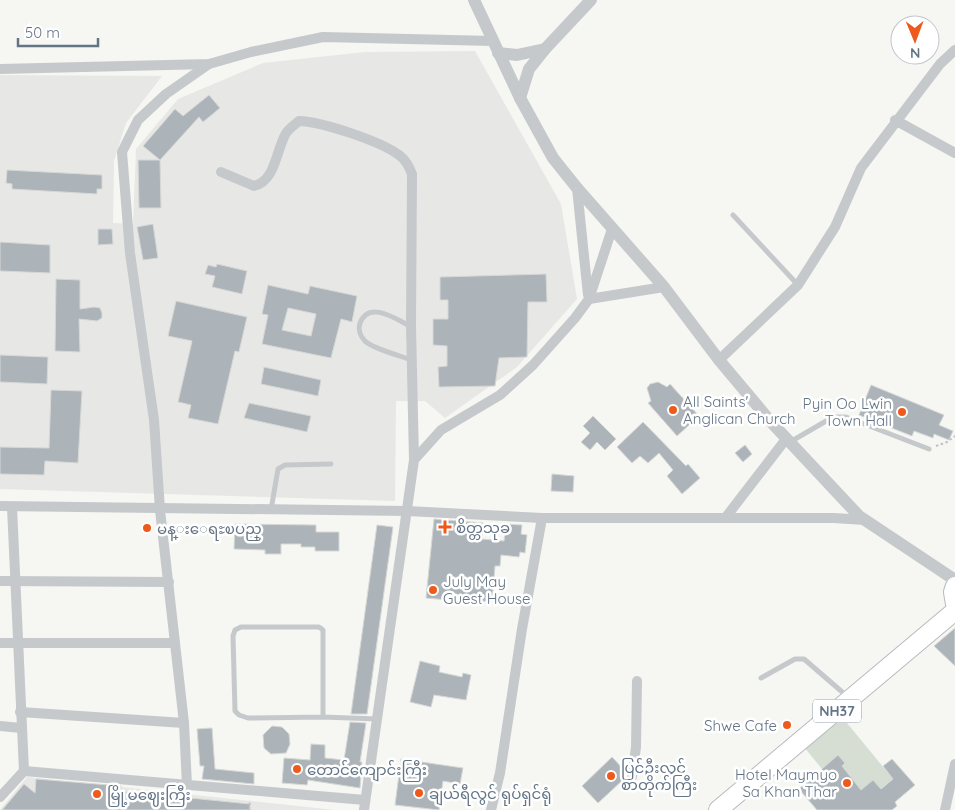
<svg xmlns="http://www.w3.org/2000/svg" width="955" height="810" font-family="Quicksand,'Noto Sans Myanmar',sans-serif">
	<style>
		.built { fill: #e7e8e6 }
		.green { fill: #d6ded3 }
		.building { fill: #acb4ba; stroke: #d7d8d5; fill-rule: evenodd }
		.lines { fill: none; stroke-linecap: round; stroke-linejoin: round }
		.trunk-casing { stroke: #b7bbbe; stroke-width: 20 }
		.path { stroke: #bfc1c3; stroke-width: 2; stroke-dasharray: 2.5 2.5; stroke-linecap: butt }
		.service { stroke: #c5c9cc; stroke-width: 5 }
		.minor { stroke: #c5c9cc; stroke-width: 10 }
		.tertiary { stroke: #c5c9cc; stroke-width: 12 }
		.trunk { stroke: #fff; stroke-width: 18 }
		.poi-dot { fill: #ed5a1b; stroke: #fff; stroke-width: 2 }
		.labels { text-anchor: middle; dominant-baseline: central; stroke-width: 5; stroke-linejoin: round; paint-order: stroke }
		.shield { fill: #fff; stroke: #929eaa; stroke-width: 1 }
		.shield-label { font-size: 14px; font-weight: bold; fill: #637485 }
		.poi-label { font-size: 15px; fill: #637485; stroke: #fff; text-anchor: start }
	</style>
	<rect width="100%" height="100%" fill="#f6f6f2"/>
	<g class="built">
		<polygon points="475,51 561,204 577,299 517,367 445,418 425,401 396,401 395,501 0,489 0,75 162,76 126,123 114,161 113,223 133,224 136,149 178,99 263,63 365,52"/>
		<polygon points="27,777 335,810 0,810"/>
	</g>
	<polygon class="green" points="842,717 893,779 855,809 804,747"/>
	<g class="building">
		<polygon points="209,95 220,108 203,122 199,117 160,160 143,146 175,109 183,116"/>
		<polygon points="138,160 160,160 161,208 139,208"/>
		<polygon points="7,170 102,175 102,189 97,189 97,194 12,189 12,184 6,183"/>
		<polygon points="153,224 158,258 143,260 137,227"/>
		<polygon points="98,229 112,229 113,244 98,245"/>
		<polygon points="0,242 50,245 50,273 0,271"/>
		<polygon points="217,264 247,271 242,294 212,287 215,276 205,274 208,265 216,267"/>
		<polygon points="546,274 547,302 528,302 527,357 499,358 495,386 439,387 438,367 447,366 447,346 433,345 433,319 448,319 448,300 440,300 440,277"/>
		<polygon points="56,279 80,280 80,309 94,307 100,308 102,313 102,318 97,321 79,319 80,352 55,351"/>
		<path d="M268,285L308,294L310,286L357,296L352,322L341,319L331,358L262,344L268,315L262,314ZM288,308L316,314L311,336L282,330Z"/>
		<polygon points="176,301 247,317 239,352 235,351 218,424 188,418 191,405 178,402 192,341 168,336"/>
		<polygon points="0,355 48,357 47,384 0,382"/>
		<polygon points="264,367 321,380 318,396 261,384"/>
		<polygon points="658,382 667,387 670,384 699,416 677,436 648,403 651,401 647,388 650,384"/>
		<polygon points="871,385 944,415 939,425 953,431 949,440 934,434 933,438 914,431 912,436 859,415"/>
		<polygon points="51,390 82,391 78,463 45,461 44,475 0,474 0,447 49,448"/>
		<polygon points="249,403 311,416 307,432 244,418"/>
		<polygon points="593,416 616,439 605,450 597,442 590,450 581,442 590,433 583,426"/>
		<polygon points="643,422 686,466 688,464 700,478 682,494 667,476 673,470 659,453 648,463 640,456 632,463 617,447"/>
		<polygon points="745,445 752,454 743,462 735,453"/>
		<polygon points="552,474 574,476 573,492 551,491"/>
		<polygon points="434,519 483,523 482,539 504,541 506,524 522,525 521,534 527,535 525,553 520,552 519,557 501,555 500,566 495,566 492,602 481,601 480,603 426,598"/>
		<polygon points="235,524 316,525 316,532 339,532 339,551 315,551 315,547 301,547 301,544 281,544 281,554 265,554 265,550 234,549"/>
		<polygon points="377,525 393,527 367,714 351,714"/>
		<polygon points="955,628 955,666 934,646"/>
		<polygon points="420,661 440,666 439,672 462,677 463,673 471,675 466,700 434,695 431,707 410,702"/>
		<polygon points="350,722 366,723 360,762 362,762 360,788 308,780 307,785 282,783 284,758 310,760 311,744 325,745 325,758 344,760"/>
		<polygon points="272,726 282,727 289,734 290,744 286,753 271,754 264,748 263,735"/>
		<polygon points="212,728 215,769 254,773 254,784 202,779 204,766 200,766 197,729"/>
		<polygon points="838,755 845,763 842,766 861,790 873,780 881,789 893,779 883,766 892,759 915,785 895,802 897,806 892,810 817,810 799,789"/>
		<polygon points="612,757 626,772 625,778 598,803 582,786"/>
		<polygon points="401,759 463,768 460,784 443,781 439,810 395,805"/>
		<polygon points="36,779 121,786 121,791 250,804 250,810 2,810 24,784 35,793"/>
	</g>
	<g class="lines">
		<g class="trunk-casing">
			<g id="trunk">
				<polyline points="955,586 953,592 955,604"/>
				<polyline points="718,810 955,611"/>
			</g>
		</g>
		<g class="path">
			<polyline points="936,446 947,442 955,436"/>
			<polyline points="124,810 125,790"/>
			<polyline points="249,810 250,800"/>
		</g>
		<g class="service">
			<polyline points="733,215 798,285"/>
			<path d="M410,326C396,319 369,300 360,323C358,329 360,336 365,341C371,348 401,356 411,360"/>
			<polyline points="790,442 833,417 846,417 929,449"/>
			<polyline points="271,510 278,469 285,465 331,464"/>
			<polyline points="761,678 795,659 804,659 848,697"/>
			<polyline points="323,717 323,630 319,627 241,627 235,630 233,636 235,711 239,715 248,718 323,717 377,719"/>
		</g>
		<g class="minor">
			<polyline points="0,69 209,64 251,52 323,37 493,41"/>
			<polyline points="895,120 955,153"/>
			<path d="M221,172L254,186C275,181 276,152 285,135C287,130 294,125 299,121C323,122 380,141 399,155C406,160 409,166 412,174L411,326L414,460"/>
			<polyline points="577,188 588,295"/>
			<polyline points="589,299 664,287"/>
			<polyline points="719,360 798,285 835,227 861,168 940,64 955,50"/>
			<polyline points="0,506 407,511 542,518 834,518 865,520"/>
			<polyline points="726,517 786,439"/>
			<polyline points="0,581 169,582"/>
			<polyline points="0,643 175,643"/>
			<polyline points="20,712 184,723"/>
			<polyline points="0,726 21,728"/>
			<polyline points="24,771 365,800"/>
			<polyline points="632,777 636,747 637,681"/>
			<polyline points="187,786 184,723 160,510 154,420 130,253 122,152 138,120 166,94 209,64"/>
			<polyline points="0,797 24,771 12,507"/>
			<polyline points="364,810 414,460 441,430 500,395 533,365 575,318 589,299 612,229"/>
			<polyline points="491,810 500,773 522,629 542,518"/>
			<polyline points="945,810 955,764"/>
		</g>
		<g class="tertiary">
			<polyline points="474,0 520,98 553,158 577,188 664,287 719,360 771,422 859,516 955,580"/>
			<polyline points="498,53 517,55 545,49 591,0"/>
			<polyline points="520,98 529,69 545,49"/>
		</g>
		<use href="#trunk" class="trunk"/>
	</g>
	<g class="poi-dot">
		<circle cx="673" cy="410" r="5"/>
		<circle cx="902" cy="412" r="5"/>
		<path d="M442.5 519.5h5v5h5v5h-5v5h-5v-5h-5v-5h5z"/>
		<circle cx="147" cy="528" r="5"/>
		<circle cx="433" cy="590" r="5"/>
		<circle cx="787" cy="725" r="5"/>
		<circle cx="297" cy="769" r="5"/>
		<circle cx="611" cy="776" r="5"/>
		<circle cx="847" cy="783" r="5"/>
		<circle cx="419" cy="793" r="5"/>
		<circle cx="97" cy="794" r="5"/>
	</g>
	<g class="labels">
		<rect class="shield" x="813" y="699.5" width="48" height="23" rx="4"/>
		<g class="shield-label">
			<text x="837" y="711">NH37</text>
		</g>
		<g class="poi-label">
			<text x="683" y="401">All Saints'<tspan x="683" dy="17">Anglican Church</tspan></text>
			<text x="892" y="403" text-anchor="end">Pyin Oo Lwin<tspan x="892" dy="17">Town Hall</tspan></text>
			<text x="456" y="527">စိတ္တသုခ</text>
			<text x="157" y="528">မန္းေရႊၿပည္</text>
			<text x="443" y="581">July May<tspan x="443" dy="17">Guest House</tspan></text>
			<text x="777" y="725" text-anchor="end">Shwe Cafe</text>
			<text x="621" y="767">ပြင်ဦးလွင်<tspan x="621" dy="17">စာတိုက်ကြီး</tspan></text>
			<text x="307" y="769">တောင်ကျောင်းကြီး</text>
			<text x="837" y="774" text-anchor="end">Hotel Maymyo<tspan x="837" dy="17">Sa Khan Thar</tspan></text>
			<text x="429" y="793">ချယ်ရီလွင် ရုပ်ရှင်ရုံ</text>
			<text x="107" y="794">မြို့မဈေးကြီး</text>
		</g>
	</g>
	<g transform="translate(915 40) rotate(179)"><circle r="24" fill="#ffffff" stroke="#c1c7ce"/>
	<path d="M0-4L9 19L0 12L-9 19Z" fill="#ed5a1b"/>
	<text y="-8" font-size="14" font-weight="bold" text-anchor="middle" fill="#637485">N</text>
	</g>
	<path d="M18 38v8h80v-8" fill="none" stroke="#637485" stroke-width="2.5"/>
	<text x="25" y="38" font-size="15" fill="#637485" stroke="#ffffff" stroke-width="4" paint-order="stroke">50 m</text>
</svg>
